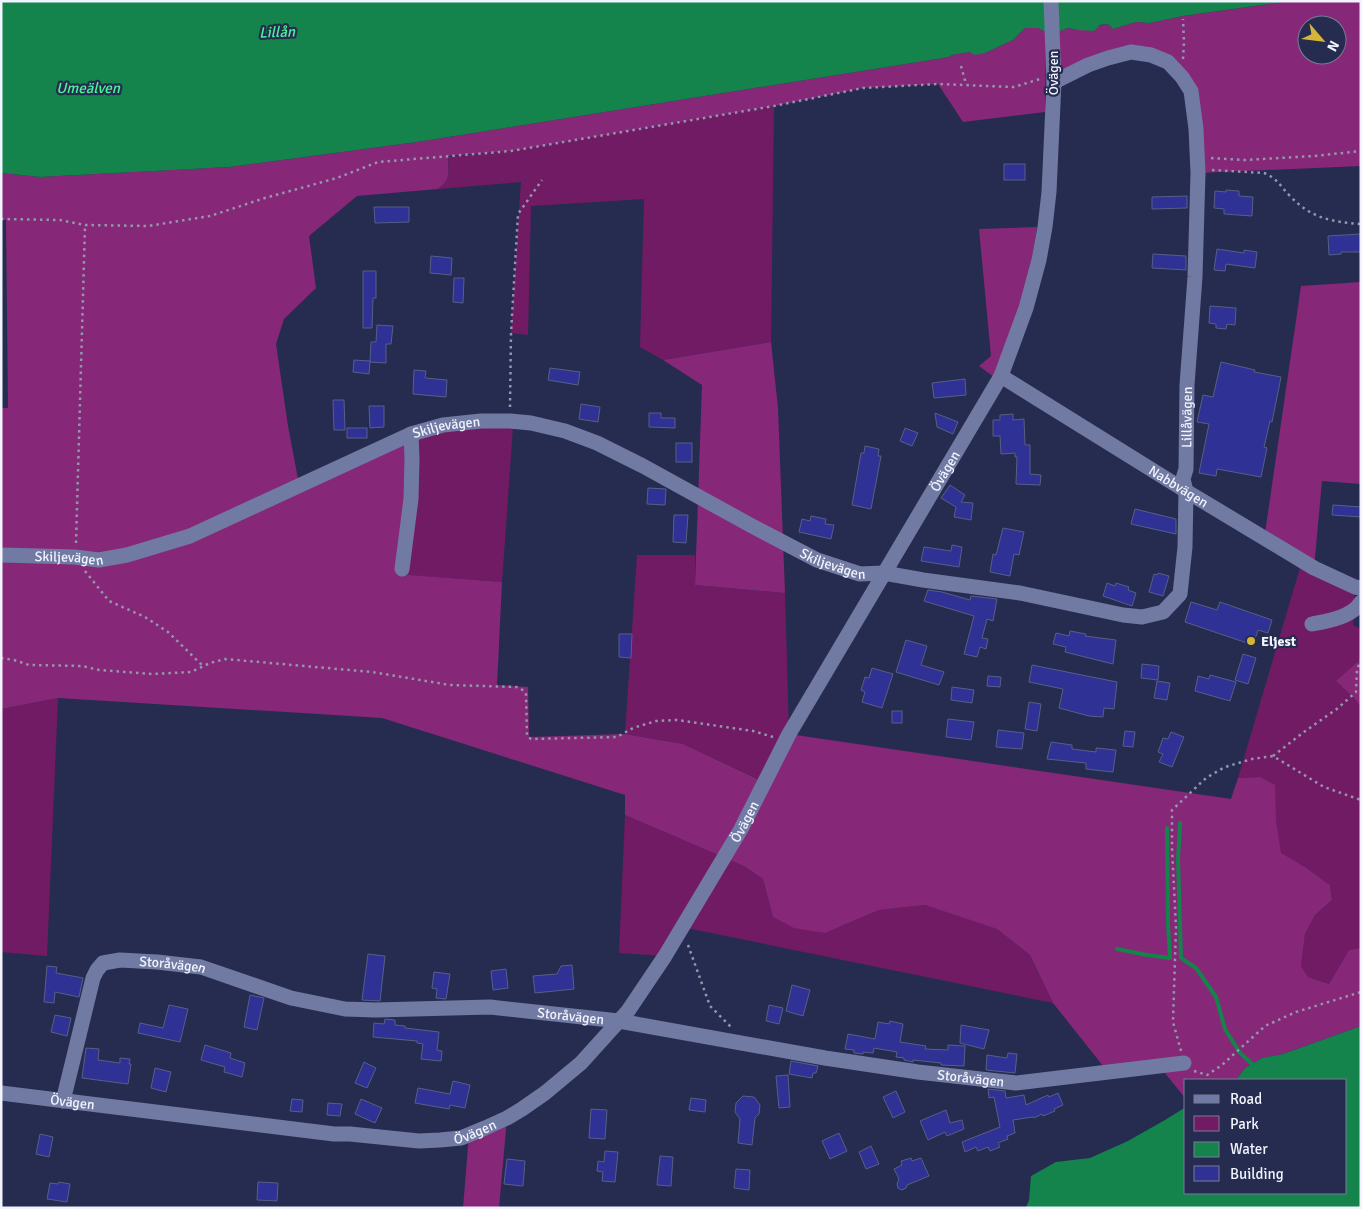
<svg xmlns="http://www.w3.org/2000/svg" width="1362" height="1209" font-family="Signika,sans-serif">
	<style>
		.green { fill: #721b65 }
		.forest { fill: #872778; fill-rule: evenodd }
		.water { fill: #14844c }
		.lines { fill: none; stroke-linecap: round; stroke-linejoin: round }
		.stream { stroke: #14844c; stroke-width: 4 }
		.building { fill: #2f3195; stroke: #575f86 }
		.path { stroke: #9397ad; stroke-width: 2.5; stroke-dasharray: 2.5 4; stroke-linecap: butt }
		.minor { stroke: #717aa2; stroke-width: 15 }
		.poi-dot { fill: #d5b535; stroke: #262c4f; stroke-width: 2 }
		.labels { text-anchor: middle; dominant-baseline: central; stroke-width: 4.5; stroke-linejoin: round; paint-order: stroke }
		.street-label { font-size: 14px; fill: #f1f3fd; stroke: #262c4f }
		.poi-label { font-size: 14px; font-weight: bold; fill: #f1f3fd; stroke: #262c4f; text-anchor: start }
		.water-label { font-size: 15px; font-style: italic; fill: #4af599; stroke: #262c4f }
	</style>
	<rect width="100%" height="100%" fill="#262c4f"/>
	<g class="green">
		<path d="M774,106L771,342L663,360L640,347L644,199L531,206L528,335L511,333L521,182L438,189C451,178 449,172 448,157L511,151Z"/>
		<polygon points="481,426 513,427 502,582 405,575 418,438 444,432"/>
		<polygon points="637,555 695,555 695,585 785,593 789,734 765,782 683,744 625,734"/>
		<polygon points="1302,561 1355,587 1353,625 1361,629 1361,660 1355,664 1336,681 1354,698 1361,707 1361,948 1349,950 1329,984 1308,977 1301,966 1305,934 1315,915 1332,900 1330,885 1305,867 1280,853 1276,820 1260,777 1238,778"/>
		<polygon points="58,698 47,956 1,952 1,709"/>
		<polygon points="625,815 744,866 763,879 773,917 825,933 879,910 925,905 997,929 1030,955 1053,1003 682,927 665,956 619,953"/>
	</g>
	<g class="forest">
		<path d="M1289,1H1361V166L1198,173L1182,77L1131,52L1054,82L1058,32L1068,28L1078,30L1108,24L1113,29L1136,22L1150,23L1183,16ZM1307,25H1337V55H1307Z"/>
		<path d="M1032,27L1038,28L1046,32L1045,112L963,122L938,84L863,88L774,106L511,151L448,156C448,172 452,178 438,189L357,196L309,236L316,288L284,319L276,344L288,426L298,479L408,442L407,498L396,574L502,582L497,685L528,687L529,737L625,734L683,744L764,782L789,734L1231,799L1238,778L1260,777L1275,785L1276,820L1281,853L1305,867L1330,885L1332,900L1315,915L1305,934L1301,966L1308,977L1329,984L1349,950L1361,948V1026L1283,1054L1262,1058L1245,1068L1236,1080H1186V1099L1164,1072L1111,1076L1053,1003L1030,955L997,929L925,905L879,910L825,933L794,928L773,917L763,879L744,866L625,815V795L382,718L58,698L1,709V408H8L6,220L1,219V173L40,177L229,167L417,142L937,59L949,57L952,55L970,52L985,53L1013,40L1025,28Z"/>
		<polygon points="1037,227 1032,258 1019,308 994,377 979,366 991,356 979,229"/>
		<polygon points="1361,282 1361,484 1322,481 1314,568 1264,540 1301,286"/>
		<polygon points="771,342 778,408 785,593 695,585 702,385 663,360"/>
		<polygon points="1361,660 1361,707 1354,698 1336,681 1355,664"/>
		<polygon points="507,1118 499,1208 463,1208 469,1134"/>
	</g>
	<g class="water">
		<polygon points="1,1 1289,1 1183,16 1150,23 1136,22 1113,29 1108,24 1100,25 1094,31 1078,30 1068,28 1058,32 1046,32 1038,28 1025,28 1013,40 985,53 975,55 970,52 952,55 949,57 937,59 417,142 229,167 40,177 1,173"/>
		<polygon points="1361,1026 1361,1208 1026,1208 1029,1200 1031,1176 1056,1162 1090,1158 1128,1141 1165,1120 1186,1107 1186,1193 1346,1193 1346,1080 1236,1080 1245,1068 1262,1058 1283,1054"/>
	</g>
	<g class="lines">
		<g class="stream">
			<polyline points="1180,823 1178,859 1181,958 1196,968 1216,997 1225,1029 1240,1053 1252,1064"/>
			<polyline points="1117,949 1147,955 1170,958 1168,924 1167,828"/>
		</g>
	</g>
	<g class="building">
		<rect x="1004" y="164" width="21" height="16"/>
		<polygon points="1226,190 1239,191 1239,196 1253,197 1252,216 1224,214 1224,209 1214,208 1215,191 1226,192"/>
		<polygon points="1187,196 1187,208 1152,209 1152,197"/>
		<polygon points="374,207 409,207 409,222 375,223"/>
		<polygon points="1361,234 1361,252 1341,252 1341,254 1329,255 1328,236"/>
		<polygon points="1217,249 1244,253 1244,250 1257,252 1255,268 1226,264 1225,271 1214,270"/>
		<polygon points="1153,254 1186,256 1186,270 1152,268"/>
		<polygon points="431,256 452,258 451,275 430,273"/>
		<polygon points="363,271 376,271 376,298 373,298 372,328 363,328"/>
		<polygon points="454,278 464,278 463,303 453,302"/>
		<polygon points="1210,306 1236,308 1235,325 1227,324 1226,329 1216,328 1216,324 1209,323"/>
		<polygon points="377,325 393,326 391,344 386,344 386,363 370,362 371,342 376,342"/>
		<polygon points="354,360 370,361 369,374 353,372"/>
		<polygon points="1221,362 1255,370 1254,372 1281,377 1272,422 1270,421 1264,447 1267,448 1261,477 1217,469 1216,476 1199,473 1209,424 1197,422 1203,395 1213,397"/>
		<polygon points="550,368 580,372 578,385 548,380"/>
		<polygon points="414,370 426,371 425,378 447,380 446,397 413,394"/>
		<polygon points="965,379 966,395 934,398 932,383"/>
		<polygon points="333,400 344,400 345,430 334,430"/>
		<polygon points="581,404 600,407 598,422 579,419"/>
		<polygon points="369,406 384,406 384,427 370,428"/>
		<polygon points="649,413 661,413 661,418 675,418 675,428 649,427"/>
		<polygon points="935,413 958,422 953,434 937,427"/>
		<polygon points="1013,414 1013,420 1024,419 1025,445 1030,445 1030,474 1041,475 1040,485 1016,484 1017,457 1015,457 1015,453 1001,454 1000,436 993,436 993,420 1000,420 1000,415"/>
		<rect x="347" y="428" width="20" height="10"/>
		<polygon points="905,428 918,433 912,446 900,441"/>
		<rect x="676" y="443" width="16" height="19"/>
		<polygon points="865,446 879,449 878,456 881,456 871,509 852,505 861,453 864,453"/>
		<polygon points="950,485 965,495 961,502 973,503 971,520 954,517 956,507 941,498"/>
		<polygon points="648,488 666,489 665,505 647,504"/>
		<polygon points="1333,505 1361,507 1361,517 1332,515"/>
		<polygon points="1135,509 1176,519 1176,534 1131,524"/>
		<polygon points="674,515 688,515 686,543 673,542"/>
		<polygon points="811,516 826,519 825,524 834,525 831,539 799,532 802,519 810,521"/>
		<polygon points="1003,528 1024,532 1019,555 1014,554 1010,576 990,572 993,554 996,555"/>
		<polygon points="952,545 962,547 959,567 921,561 924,547 951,551"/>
		<polygon points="1158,573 1169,576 1163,596 1149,592 1154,574 1157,575"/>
		<polygon points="1107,583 1115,586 1116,583 1129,587 1128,590 1136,593 1132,606 1103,596"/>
		<polygon points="928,590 942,592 970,600 971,596 997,599 993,621 987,619 982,638 988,639 986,649 980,647 977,657 964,654 974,616 924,601"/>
		<polygon points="1191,602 1217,610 1220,602 1272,620 1268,633 1258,630 1253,645 1185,622"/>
		<polygon points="1070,631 1086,634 1085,636 1116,640 1113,664 1065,652 1066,647 1053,644 1056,633 1069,636"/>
		<polygon points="619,634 632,634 631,658 619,657"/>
		<polygon points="906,640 927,646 921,665 944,672 939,685 896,672"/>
		<polygon points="1243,654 1256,658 1248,684 1235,680"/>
		<polygon points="1142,664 1159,666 1158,680 1141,678"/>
		<polygon points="1032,665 1117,682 1114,709 1104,708 1103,717 1089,716 1059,708 1063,689 1029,682"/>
		<polygon points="872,668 893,674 882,708 862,702 865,692 861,690 865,677 869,678"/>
		<polygon points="1210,675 1236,682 1230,701 1195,691 1198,676 1209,679"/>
		<polygon points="988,676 1001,677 1000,687 987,686"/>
		<polygon points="1157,681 1170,683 1167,700 1154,698"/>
		<polygon points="952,687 974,690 972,703 951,700"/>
		<polygon points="1029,702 1041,704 1037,731 1025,729"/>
		<rect x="892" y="711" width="10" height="12"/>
		<polygon points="948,719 974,722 971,740 946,737"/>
		<polygon points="998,730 1024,733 1022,749 996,747"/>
		<polygon points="1125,731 1135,732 1133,747 1123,746"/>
		<polygon points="1171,732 1184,737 1172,767 1159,762 1163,754 1158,752 1163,738 1168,739"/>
		<polygon points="1051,742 1072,745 1072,749 1096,752 1096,748 1116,750 1113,772 1086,769 1086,763 1047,759"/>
		<polygon points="368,954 385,956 380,1001 362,1000"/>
		<polygon points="572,965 574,989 535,993 533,976 557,974 561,966"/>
		<polygon points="47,966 57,967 56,973 83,978 79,997 55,992 54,1003 44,1002"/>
		<polygon points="506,969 508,988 493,990 491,971"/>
		<polygon points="434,972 450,974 446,999 436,998 437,989 432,988"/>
		<polygon points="792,985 810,990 803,1016 786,1011"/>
		<polygon points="250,995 264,998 257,1030 244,1027"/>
		<polygon points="169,1005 188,1009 180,1042 138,1033 140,1023 163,1028"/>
		<polygon points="769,1005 783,1008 779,1024 766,1021"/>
		<polygon points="55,1015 71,1018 67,1036 51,1032"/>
		<polygon points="385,1019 395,1020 395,1025 405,1026 405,1028 439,1032 437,1050 442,1051 441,1061 421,1059 423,1044 417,1043 417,1041 373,1037 374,1023 384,1024"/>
		<polygon points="890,1021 903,1024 900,1042 926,1046 925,1049 948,1050 948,1045 965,1046 964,1066 941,1065 941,1063 913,1060 913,1062 904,1060 904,1058 896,1057 897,1052 874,1048 873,1053 863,1052 863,1054 854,1053 854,1050 845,1049 848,1034 875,1039 878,1022 889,1024"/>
		<polygon points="961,1025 989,1030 984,1049 960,1043"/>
		<polygon points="205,1045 231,1053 230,1058 245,1063 242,1077 224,1072 225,1067 201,1060"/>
		<polygon points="86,1048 99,1049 98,1060 120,1063 120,1058 130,1059 129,1064 131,1064 128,1084 82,1078"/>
		<polygon points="1008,1053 1017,1054 1015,1073 986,1070 987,1055 1007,1058"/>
		<polygon points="791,1061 818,1066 816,1073 813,1073 812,1078 789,1074"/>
		<polygon points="364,1062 376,1068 367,1088 355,1083"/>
		<polygon points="155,1068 171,1072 166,1092 151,1088"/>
		<polygon points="788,1075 790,1107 779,1108 776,1076"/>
		<polygon points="453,1081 470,1085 465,1108 450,1105 449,1109 415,1103 418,1088 450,1094"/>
		<polygon points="988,1089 1005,1091 1006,1098 1024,1095 1026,1105 1048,1095 1049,1097 1058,1093 1063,1105 1054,1109 1055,1111 1043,1116 1042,1114 1034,1118 1033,1117 1013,1120 1015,1133 1007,1136 1008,1139 998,1143 1000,1147 990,1151 988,1147 978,1151 976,1147 965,1152 962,1142 1000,1127 994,1097 989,1098"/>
		<polygon points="896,1091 905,1112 893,1118 883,1097"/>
		<polygon points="743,1096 754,1097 760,1105 759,1114 755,1118 752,1145 738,1143 740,1119 735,1112 736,1103"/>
		<polygon points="691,1098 706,1100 705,1112 689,1110"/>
		<polygon points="292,1099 303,1100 302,1112 290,1111"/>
		<polygon points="361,1099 382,1108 375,1123 355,1114"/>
		<polygon points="328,1103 342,1104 340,1116 327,1115"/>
		<polygon points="591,1109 607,1110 605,1139 589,1138"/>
		<polygon points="946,1110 950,1123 962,1120 964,1129 947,1136 945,1132 928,1140 920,1121"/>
		<polygon points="839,1133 847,1151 830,1159 822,1141"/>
		<polygon points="40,1134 53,1137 49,1157 36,1154"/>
		<polygon points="871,1146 879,1164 866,1169 859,1152"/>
		<polygon points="605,1151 618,1152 615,1182 602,1181 603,1172 597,1171 598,1161 604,1162"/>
		<polygon points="660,1156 673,1157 671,1186 657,1185"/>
		<polygon points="911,1158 912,1161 921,1158 929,1176 907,1185 906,1188 902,1190 898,1188 897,1184 899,1179 894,1169 902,1165 901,1161"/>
		<polygon points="507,1159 525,1161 523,1186 504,1184"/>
		<polygon points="736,1169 750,1170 749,1190 734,1188"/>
		<polygon points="59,1182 70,1184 67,1202 47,1199 50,1183 58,1184"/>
		<polygon points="258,1182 278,1183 277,1201 257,1200"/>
	</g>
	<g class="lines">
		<g class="path">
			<polyline points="1183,59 1184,42 1183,19"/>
			<polyline points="961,66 966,84"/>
			<polyline points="1211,158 1245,160 1314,156 1361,151"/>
			<path d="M1212,170L1264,173C1277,178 1280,186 1290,196C1311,218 1331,222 1361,224"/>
			<polyline points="1,219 60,220 85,225 148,226 210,216 265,198 337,178 378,162 511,151 774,106 863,88 938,84 1014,87 1040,79"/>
			<polyline points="510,407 511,333 518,214 542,180"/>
			<polyline points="76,543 85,225"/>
			<polyline points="85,571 109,601 145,617 168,632 203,666"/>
			<polyline points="1,658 14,660 29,665 82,666 99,670 153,674 191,672 210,663 225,659 372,672 450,685 516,687 520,688 526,693 527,736 531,739 617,737 633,728 656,721 677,720 753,731 773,737"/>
			<polyline points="1273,756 1304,732 1338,708 1356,692 1357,670 1361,660"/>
			<polyline points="688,945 710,1006 731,1027"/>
			<polyline points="1181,1051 1173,1022 1176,928 1172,848 1172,810 1206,778 1225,767 1252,759 1273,756 1324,787 1361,800"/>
			<polyline points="1194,1071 1207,1075 1222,1065 1265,1026 1296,1012 1361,992"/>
		</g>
		<g class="minor">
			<path id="s1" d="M1001,376L1186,491L1314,568L1355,587L1361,588"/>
			<path id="s2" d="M1,555L75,557L99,560L127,555L190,536L411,434L443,425L481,421H510L531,423L565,431L597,443L643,466L752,526L817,560L860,574L884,573L923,580L1020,593L1123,615L1142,617L1163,612L1180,594L1185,547L1186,491L1183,479L1186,469L1187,385L1195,277L1198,173L1196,129L1191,91L1182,77L1168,62L1151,55L1131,52L1108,58L1088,65L1054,82"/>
			<polyline points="402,569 411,499 412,459 411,434"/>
			<path d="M1312,624C1328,621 1352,617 1361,602"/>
			<path id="s3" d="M1,1093L334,1134H350L419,1141L440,1140L461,1138L485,1128L507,1118L522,1109L545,1093L581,1063L628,1011L665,956L741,829L789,734L1001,376L1026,308L1039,260L1045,227L1049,192L1054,82L1051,1"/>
			<path id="s4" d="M63,1101L93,978L97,970L103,963L120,960L157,962L201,967L291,998L345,1009L376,1010L490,1007L619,1021L825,1058L918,1072L1016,1083L1184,1063"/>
		</g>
	</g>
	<circle class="poi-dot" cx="1251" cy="641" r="5"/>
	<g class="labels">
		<g class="street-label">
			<text transform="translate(1053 73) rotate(-90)">Övägen</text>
			<text stroke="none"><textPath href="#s2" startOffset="1431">Lillåvägen</textPath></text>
			<text stroke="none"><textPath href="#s2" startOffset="472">Skiljevägen</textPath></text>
			<text stroke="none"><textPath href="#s3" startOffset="1302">Övägen</textPath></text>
			<text stroke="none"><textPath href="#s1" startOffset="209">Nabbvägen</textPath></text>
			<text stroke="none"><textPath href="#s2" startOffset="68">Skiljevägen</textPath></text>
			<text stroke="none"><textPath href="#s2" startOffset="892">Skiljevägen</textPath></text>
			<text stroke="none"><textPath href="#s3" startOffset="898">Övägen</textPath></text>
			<text stroke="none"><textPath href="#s4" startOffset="215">Storåvägen</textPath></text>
			<text stroke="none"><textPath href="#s4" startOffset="620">Storåvägen</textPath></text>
			<text stroke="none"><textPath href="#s4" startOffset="1025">Storåvägen</textPath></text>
			<text stroke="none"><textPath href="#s3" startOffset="72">Övägen</textPath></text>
			<text stroke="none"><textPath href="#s3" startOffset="478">Övägen</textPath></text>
		</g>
		<g class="poi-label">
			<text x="1261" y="641">Eljest</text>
		</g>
		<g class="water-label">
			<text transform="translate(277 32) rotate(-2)">Lillån</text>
			<text x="88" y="88">Umeälven</text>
		</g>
	</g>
	<rect width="1362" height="1209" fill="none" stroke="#f1f3fd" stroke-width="5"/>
	<rect x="1184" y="1079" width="162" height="115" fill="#262c4f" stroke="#777c95"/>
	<rect x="1194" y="1095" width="25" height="8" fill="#717aa2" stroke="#777c95"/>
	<text x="1230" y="1104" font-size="15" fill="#f1f3fd">Road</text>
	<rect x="1194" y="1116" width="25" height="15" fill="#721b65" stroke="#777c95"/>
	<text x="1230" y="1129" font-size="15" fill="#f1f3fd">Park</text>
	<rect x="1194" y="1142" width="25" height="15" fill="#14844c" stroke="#777c95"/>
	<text x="1230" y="1154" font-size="15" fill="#f1f3fd">Water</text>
	<rect x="1194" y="1166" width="25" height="15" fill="#2f3195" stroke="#777c95"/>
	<text x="1230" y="1179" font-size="15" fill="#f1f3fd">Building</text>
	<g transform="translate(1322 40) rotate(118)"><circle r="24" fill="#262c4f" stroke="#777c95"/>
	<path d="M0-4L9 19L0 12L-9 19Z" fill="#d5b535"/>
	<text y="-8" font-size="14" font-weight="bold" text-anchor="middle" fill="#f1f3fd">N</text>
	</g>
</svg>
